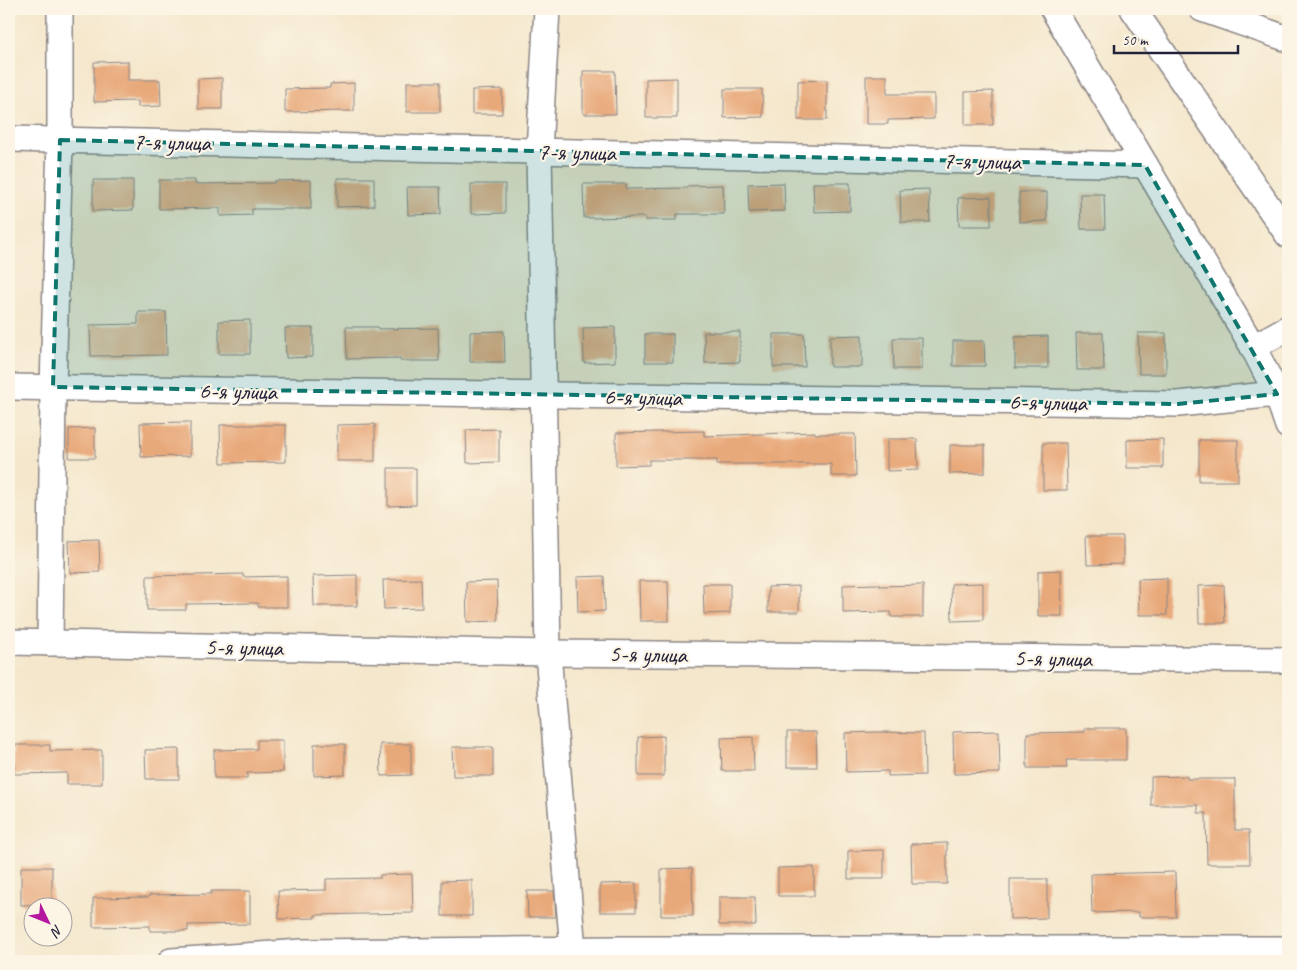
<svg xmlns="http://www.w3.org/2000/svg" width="1297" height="970" font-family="Caveat,sans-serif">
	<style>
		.building { fill: #e8a97a }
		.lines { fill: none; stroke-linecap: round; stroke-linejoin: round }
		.minor-casing { stroke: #8b8484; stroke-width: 28 }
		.minor { stroke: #fff; stroke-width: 25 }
		.marked { fill: #0f766e; fill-opacity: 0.2; stroke: #0f766e; stroke-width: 4; stroke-dasharray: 10 6; stroke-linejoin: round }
		.labels { text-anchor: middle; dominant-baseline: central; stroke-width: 4.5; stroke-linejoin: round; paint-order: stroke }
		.street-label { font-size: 24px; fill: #22223b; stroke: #fcf5e5 }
	</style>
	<rect width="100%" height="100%" fill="#fcf5e5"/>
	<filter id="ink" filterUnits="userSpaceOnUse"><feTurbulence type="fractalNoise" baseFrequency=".02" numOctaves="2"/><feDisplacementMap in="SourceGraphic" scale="10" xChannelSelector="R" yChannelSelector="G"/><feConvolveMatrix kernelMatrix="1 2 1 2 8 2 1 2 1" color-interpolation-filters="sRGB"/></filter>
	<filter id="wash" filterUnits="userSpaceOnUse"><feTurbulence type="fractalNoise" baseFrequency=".0096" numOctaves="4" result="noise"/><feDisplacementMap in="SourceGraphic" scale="20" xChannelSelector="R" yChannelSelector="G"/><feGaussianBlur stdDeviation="1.12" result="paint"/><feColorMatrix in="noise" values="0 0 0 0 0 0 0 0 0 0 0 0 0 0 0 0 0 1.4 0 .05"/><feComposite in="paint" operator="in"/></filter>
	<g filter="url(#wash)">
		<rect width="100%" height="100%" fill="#f4e7cc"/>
		<g id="blocks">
			<g class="building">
				<polygon points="128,61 128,80 160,80 161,106 138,107 138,101 94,102 94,62"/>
				<polygon points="583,71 615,71 616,114 583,114"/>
				<polygon points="866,76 887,76 887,94 934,94 934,119 888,120 888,124 866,124"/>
				<polygon points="222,78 222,109 198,109 198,79"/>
				<polygon points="677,78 677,118 646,118 646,79"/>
				<polygon points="827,80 827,120 798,120 798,81"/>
				<rect x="407" y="82" width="33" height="30"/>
				<polygon points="354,83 354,111 285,112 285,89 330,88 330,84"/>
				<polygon points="502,89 502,114 472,114 472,90"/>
				<polygon points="724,89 762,89 763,117 724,118"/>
				<polygon points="993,91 993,125 965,125 965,92"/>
				<polygon points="337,178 374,178 374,206 337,207"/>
				<polygon points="93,180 133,180 133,210 93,211"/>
				<polygon points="159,180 195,180 195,184 274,183 274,181 311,180 311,209 252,209 252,215 220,216 220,208 159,209"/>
				<polygon points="784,183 785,211 749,212 748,184"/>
				<polygon points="813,183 850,183 850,211 814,212"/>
				<polygon points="471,184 505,184 505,213 471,214"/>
				<polygon points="583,184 626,184 626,189 687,188 687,186 723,185 724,214 677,214 677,220 645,220 645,217 584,218"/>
				<polygon points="407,187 440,187 441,214 408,215"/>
				<polygon points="929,189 930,222 901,222 900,190"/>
				<polygon points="1019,192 1047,192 1047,221 1019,222"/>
				<polygon points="1080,194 1104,194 1105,229 1081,229"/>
				<polygon points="991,197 991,226 959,226 958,198"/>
				<polygon points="138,312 166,312 167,355 91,356 90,325 138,324"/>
				<polygon points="250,320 250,354 219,354 219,321"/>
				<polygon points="346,327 378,327 378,329 438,328 439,361 400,361 400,358 347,359"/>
				<polygon points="615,327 615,362 584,363 583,328"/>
				<polygon points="285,328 313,328 313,357 286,358"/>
				<polygon points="504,331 505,362 470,362 470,332"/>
				<polygon points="704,332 740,332 740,362 705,363"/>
				<polygon points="1076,333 1103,333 1104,370 1077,370"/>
				<polygon points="1138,333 1166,333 1166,374 1139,374"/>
				<rect x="645" y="334" width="28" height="28"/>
				<polygon points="773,334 804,334 805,367 773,367"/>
				<polygon points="862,335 862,367 830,367 830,336"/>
				<polygon points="1048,336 1048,368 1015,368 1015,337"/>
				<polygon points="893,338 922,338 922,369 894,369"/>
				<polygon points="953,341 984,341 985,366 953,366"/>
				<polygon points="190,422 190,456 141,457 140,423"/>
				<polygon points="375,424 375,461 337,461 337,425"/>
				<polygon points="220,425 286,425 286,462 221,463"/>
				<polygon points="95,428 95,458 69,458 69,429"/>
				<polygon points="499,429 499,462 467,463 466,430"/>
				<polygon points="704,431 704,436 815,432 815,434 855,434 856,476 831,476 831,464 717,464 717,460 649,460 649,465 616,466 616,433"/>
				<polygon points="887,439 917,439 918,470 887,471"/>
				<polygon points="1163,439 1163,468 1127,468 1127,440"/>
				<rect x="1199" y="440" width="39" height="41"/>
				<polygon points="1043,443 1066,443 1067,490 1043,490"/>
				<polygon points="950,445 985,445 985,473 950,474"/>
				<polygon points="388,468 416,468 416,505 388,506"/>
				<polygon points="1086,536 1123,536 1123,564 1087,565"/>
				<polygon points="99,540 100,572 70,573 69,541"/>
				<polygon points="1061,570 1062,616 1038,616 1038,571"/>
				<polygon points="243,574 243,577 287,576 287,607 258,607 258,603 186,604 186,610 147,610 147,576"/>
				<polygon points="357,575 357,606 314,606 313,576"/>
				<polygon points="604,576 605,611 578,612 577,577"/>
				<polygon points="1167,578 1167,615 1139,615 1138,579"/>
				<polygon points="421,579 422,608 384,609 383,580"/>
				<polygon points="497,581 498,621 467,622 466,582"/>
				<polygon points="639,581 668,581 669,621 640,621"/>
				<polygon points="983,583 983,620 952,621 951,584"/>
				<polygon points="703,584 730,584 730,613 704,614"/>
				<polygon points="879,584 879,586 923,585 923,617 891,617 891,612 843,613 843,585"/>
				<polygon points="1224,585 1225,623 1199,623 1198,586"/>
				<polygon points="799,586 799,612 768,612 768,587"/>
				<polygon points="1085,728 1126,728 1126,760 1066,760 1067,768 1027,768 1027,733 1085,732"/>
				<polygon points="999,731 1000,773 954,774 953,732"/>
				<polygon points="787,732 816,732 817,767 787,767"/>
				<polygon points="879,732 924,733 925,775 888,776 888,771 846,772 845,733"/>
				<polygon points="664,736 664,776 638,776 638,737"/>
				<polygon points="753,737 754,771 722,771 721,738"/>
				<polygon points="257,740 283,740 283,772 247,773 247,778 214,778 214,750 257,749"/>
				<polygon points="314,744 345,744 345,775 314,776"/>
				<polygon points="380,744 411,744 411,775 381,776"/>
				<polygon points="14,745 50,745 50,751 102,750 102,784 67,784 67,773 14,774"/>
				<polygon points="452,747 493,747 493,776 453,776"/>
				<polygon points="179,749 179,779 146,779 145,750"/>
				<polygon points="1187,776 1187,779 1235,779 1235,830 1249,830 1250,864 1207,864 1206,813 1198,813 1198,805 1151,805 1151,777"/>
				<polygon points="947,843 947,884 912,884 911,844"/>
				<polygon points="884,850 884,879 848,879 848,851"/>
				<polygon points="21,867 52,867 52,904 21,905"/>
				<polygon points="814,867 814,896 778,896 778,868"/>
				<polygon points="692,868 693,916 661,916 661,869"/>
				<polygon points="1175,872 1176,917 1139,917 1139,912 1092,913 1091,874"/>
				<polygon points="412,874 413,913 315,915 315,918 279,919 278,891 326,890 326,879 380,878 380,875"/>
				<polygon points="1010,879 1047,879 1047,918 1010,919"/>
				<polygon points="472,880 472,916 442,916 442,881"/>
				<polygon points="636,883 636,912 600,912 600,884"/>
				<polygon points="211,891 250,891 250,924 188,925 188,931 150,931 150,926 93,927 93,898 149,897 149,895 211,894"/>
				<polygon points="527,891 554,891 556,917 528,917"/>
				<polygon points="719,897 755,897 756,925 719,925"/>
			</g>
		</g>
	</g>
	<g filter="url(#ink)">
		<use href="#blocks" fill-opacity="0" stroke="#8b8484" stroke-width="1"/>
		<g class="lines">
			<g class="minor-casing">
				<g id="minor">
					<polyline points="547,9 539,151 548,653 573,950"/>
					<polyline points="1053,9 1253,347 1277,394 1288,426"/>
					<polyline points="1133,9 1288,235"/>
					<polyline points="1202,9 1288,39"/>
					<polyline points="9,139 1145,165"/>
					<polyline points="1253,347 1288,328"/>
					<polyline points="9,387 1178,404 1277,394"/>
					<polyline points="9,642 548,653 1288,660"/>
					<polyline points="50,643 53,387 60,140 60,9"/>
					<polyline points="171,961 301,952 620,949 1288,949"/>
				</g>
			</g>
			<use href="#minor" class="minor"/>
		</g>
	</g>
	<path class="marked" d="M60,140L1145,165L1277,394L1178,404L53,387Z"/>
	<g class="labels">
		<g class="street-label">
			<text transform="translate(172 142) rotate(1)">7-я улица</text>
			<text transform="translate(577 152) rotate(1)">7-я улица</text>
			<text transform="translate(982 161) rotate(1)">7-я улица</text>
			<text transform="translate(238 391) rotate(1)">6-я улица</text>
			<text transform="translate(643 397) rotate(1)">6-я улица</text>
			<text transform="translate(1048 402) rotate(1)">6-я улица</text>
			<text transform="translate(244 647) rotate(1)">5-я улица</text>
			<text transform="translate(648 654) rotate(1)">5-я улица</text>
			<text transform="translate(1053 658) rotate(1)">5-я улица</text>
		</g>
	</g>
	<rect width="1297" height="970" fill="none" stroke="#fcf5e5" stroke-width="30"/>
	<g transform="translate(48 922) rotate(133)"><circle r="24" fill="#fcf5e5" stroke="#a5a1a1"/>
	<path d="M0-4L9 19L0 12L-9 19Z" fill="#b5179e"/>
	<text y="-8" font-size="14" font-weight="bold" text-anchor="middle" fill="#22223b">N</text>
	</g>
	<path d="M1114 45v8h124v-8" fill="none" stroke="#22223b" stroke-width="2.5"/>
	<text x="1122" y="45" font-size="15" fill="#22223b" stroke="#fcf5e5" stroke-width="4" paint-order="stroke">50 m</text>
</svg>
